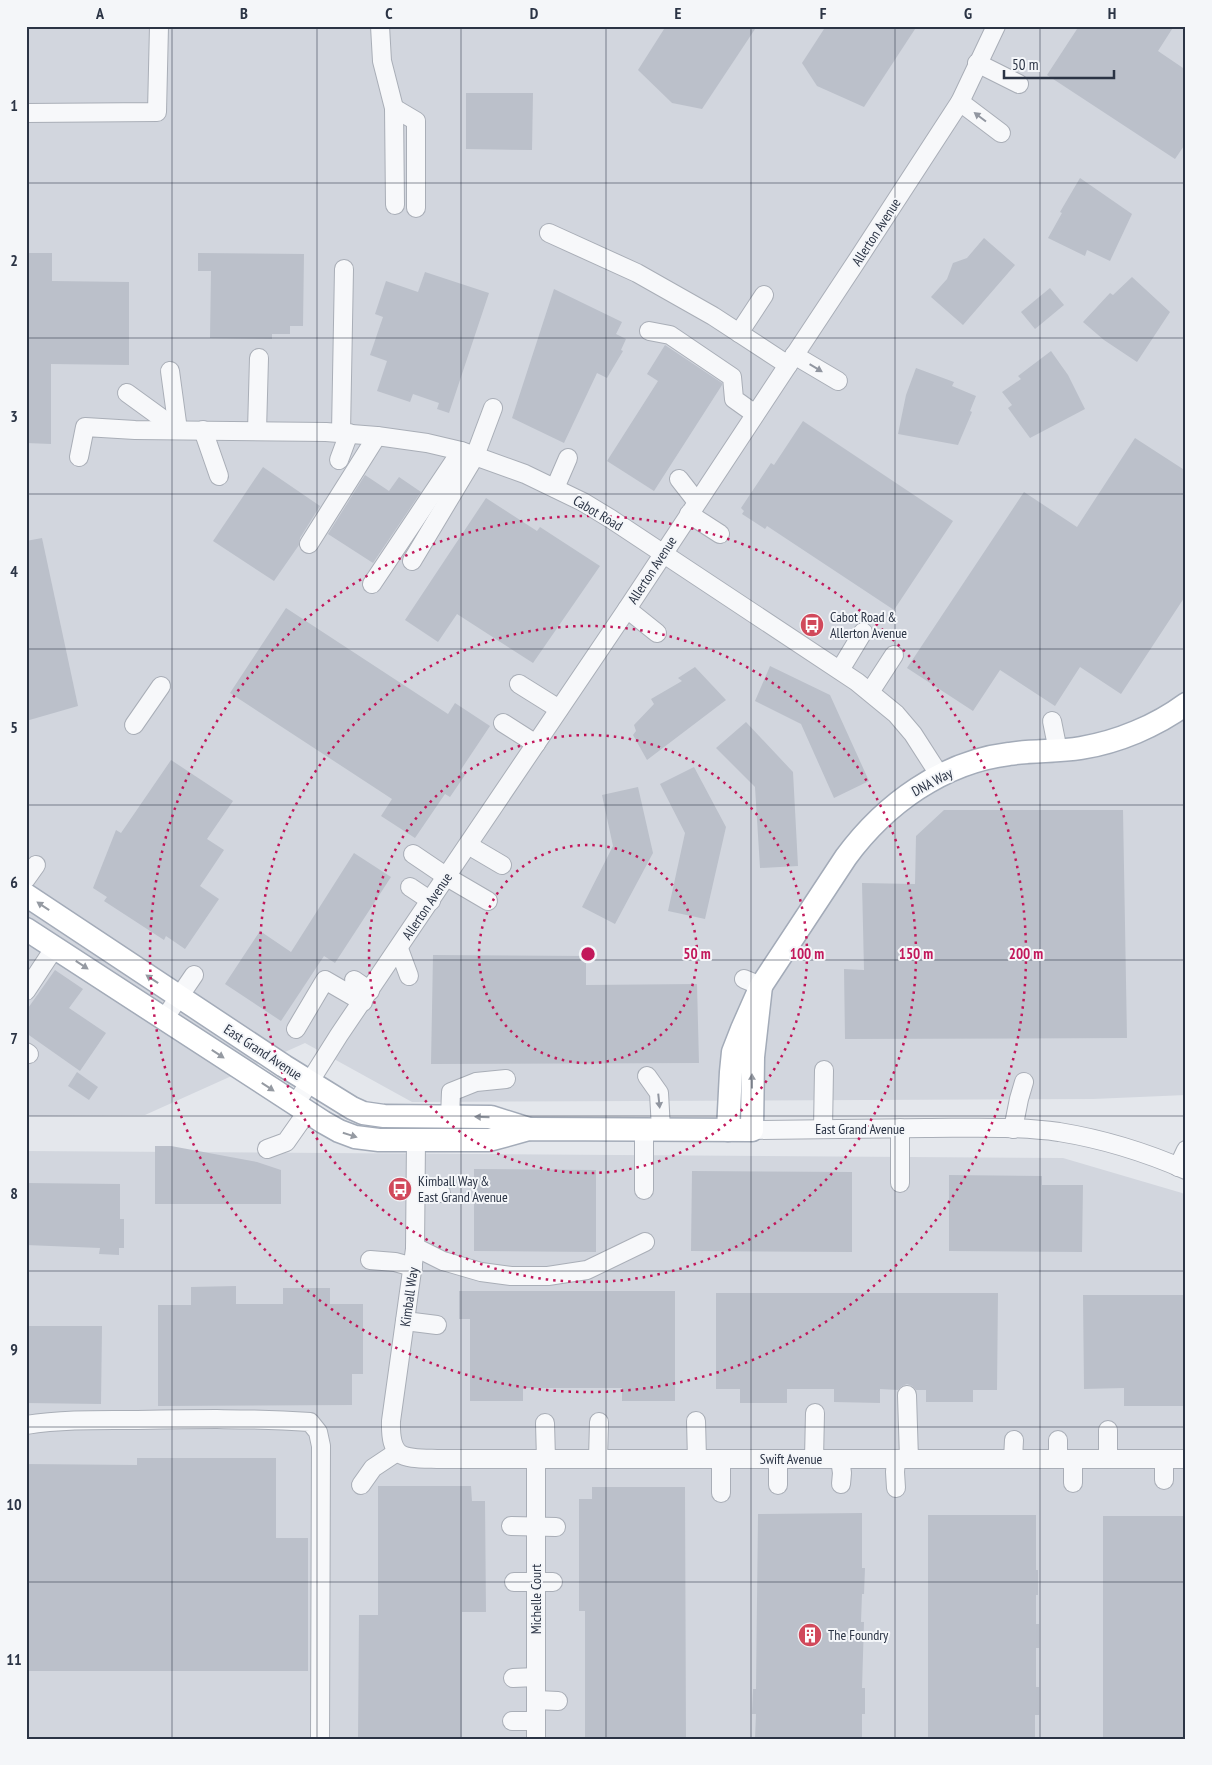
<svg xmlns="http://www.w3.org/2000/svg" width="1212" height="1765" font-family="'PT Sans Narrow',sans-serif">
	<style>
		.built { fill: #d2d6de }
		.building { fill: #bbc0ca }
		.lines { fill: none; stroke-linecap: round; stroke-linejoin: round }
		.minor-casing { stroke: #a9aeb7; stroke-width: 20 }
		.major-casing { stroke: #a3abb8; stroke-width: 25 }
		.minor { stroke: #f7f8fa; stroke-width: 18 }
		.major { stroke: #fff; stroke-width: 22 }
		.oneway { fill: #9196a0 }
		.oneway2 { fill: #959aa2 }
		.grid { fill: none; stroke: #2b3445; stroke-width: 1; stroke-opacity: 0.55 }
		.ring { fill: none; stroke: #c2185b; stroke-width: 2.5; stroke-dasharray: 2.5 5 }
		.labels { text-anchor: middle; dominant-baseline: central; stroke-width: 4; stroke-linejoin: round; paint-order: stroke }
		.street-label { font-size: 14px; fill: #2b3445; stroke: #f4f6f9 }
		.poi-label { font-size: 14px; fill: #2b3445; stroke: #f4f6f9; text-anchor: start }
		.centre { fill: #c2185b; stroke: #f4f6f9; stroke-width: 2.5 }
		.ring-label { font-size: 15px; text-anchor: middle; font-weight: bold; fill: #c2185b; stroke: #f4f6f9; stroke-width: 4; stroke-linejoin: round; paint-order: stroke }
		.neatline { fill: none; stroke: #2b3445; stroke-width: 2 }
		.grid-label { font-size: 16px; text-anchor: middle; font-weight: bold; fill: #2b3445 }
	</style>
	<rect width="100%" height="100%" fill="#e4e7ec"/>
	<g class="built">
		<polygon points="26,26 1186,26 1186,1095 1093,1099 412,1102 305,1043 145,1115 26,1116"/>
		<polygon points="26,1151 1063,1158 1182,1193 1186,1196 1186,1739 26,1739"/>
	</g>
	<g class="building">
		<polygon points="666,26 757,26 702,109 672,103 638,70"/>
		<polygon points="826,26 917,26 864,107 817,86 802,63"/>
		<polygon points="1079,26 1174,26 1158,51 1186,70 1186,143 1175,159 1047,75"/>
		<polygon points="466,93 533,93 532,150 466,149"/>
		<polygon points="1080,178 1132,214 1110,261 1087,250 1085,256 1048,238 1062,213 1060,212"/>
		<polygon points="984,238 1015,265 963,325 931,297 947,279 953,263 967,258"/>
		<polygon points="26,253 52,253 52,281 129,282 129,365 51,364 51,444 26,443"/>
		<polygon points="198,253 304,254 303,326 290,326 290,334 272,334 272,339 210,338 211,271 198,271"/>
		<polygon points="425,272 489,293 449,413 437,409 439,403 413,394 410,402 377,391 387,361 370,355 383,317 375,314 386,281 418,292"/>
		<polygon points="1132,277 1170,312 1137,362 1104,340 1083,322 1110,293 1113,295"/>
		<polygon points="1050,288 1064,305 1035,329 1021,312"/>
		<polygon points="554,289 622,322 616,334 626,339 621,350 623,351 607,378 597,373 564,443 512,418"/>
		<polygon points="665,345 722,383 722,385 654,491 607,461 658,381 647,374"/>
		<polygon points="1051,351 1068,375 1085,409 1030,438 1008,408 1012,405 1002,392 1021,379 1018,376"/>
		<polygon points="916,368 954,382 952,386 976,396 970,411 972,412 958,445 898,434 906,395"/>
		<polygon points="803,421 953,521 894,610 767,526 765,529 742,514 744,511 741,508 771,463 774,465"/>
		<polygon points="1135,438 1186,471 1186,595 1121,694 1080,667 1055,706 1000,670 973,711 907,668 1024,492 1077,527"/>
		<polygon points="263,467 320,506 300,538 299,545 274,581 213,541"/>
		<polygon points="365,475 389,491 399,477 421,492 373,563 328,534"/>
		<polygon points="486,498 537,531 540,527 600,566 533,663 457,614 438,642 405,620"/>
		<polygon points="42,538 78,706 26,721 26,541"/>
		<polygon points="286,608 448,714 455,703 490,726 460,771 465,775 450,797 445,794 415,838 381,816 392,799 230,693"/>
		<polygon points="770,666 830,695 869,781 834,798 801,724 755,701"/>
		<polygon points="695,667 726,700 647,760 633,735 636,731 634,725 654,704 651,699 682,681 678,678"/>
		<polygon points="746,722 793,772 798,866 760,868 755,787 716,748"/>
		<polygon points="171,760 233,801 207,839 224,850 200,886 219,899 185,949 166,936 164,940 104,901 107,897 93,888 116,830 121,833"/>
		<polygon points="694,767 726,827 705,919 668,911 685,833 660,784"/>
		<polygon points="638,787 653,853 615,924 582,907 613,846 602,795"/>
		<polygon points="944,810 1123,810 1127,1038 845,1039 844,969 864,970 862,883 915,884 916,836"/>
		<polygon points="354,853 391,877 335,963 324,956 281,1021 225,984 260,931 291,952"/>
		<polygon points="433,955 586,956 586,985 697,984 699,1063 431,1064"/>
		<polygon points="55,970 83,989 69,1008 106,1033 80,1071 26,1033 26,1011"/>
		<polygon points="77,1072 98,1087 89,1100 68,1086"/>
		<polygon points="155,1146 171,1146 257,1162 281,1170 281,1204 155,1204"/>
		<polygon points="474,1169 596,1170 596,1252 474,1251"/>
		<polygon points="692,1171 852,1172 852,1252 691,1251"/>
		<polygon points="949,1175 1042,1176 1042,1185 1083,1185 1082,1252 949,1251"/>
		<polygon points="26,1183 120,1184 120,1219 124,1219 124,1248 119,1248 119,1255 99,1254 100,1248 26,1245"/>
		<polygon points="236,1286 236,1304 283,1304 283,1288 330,1288 330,1304 363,1304 363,1374 352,1374 352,1405 158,1406 158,1305 191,1305 191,1287"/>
		<polygon points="459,1291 675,1291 675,1401 622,1401 622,1388 523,1388 523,1401 470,1401 470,1319 459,1319"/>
		<polygon points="716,1293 998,1293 997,1390 973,1390 973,1402 926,1402 926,1390 916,1390 912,1386 907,1384 902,1386 898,1390 880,1389 880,1403 834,1402 834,1389 787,1389 787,1403 740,1403 740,1389 716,1389"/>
		<polygon points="1083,1295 1186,1295 1186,1406 1124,1406 1124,1388 1084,1389"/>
		<polygon points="26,1326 102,1326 101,1404 26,1403"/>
		<polygon points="137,1458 276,1458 276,1538 308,1538 308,1671 26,1671 26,1464 137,1465"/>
		<polygon points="378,1486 471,1486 472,1501 485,1501 486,1612 462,1612 462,1739 358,1739 359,1615 378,1615"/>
		<polygon points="592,1487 685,1487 686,1739 585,1739 585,1611 579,1611 579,1499 592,1499"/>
		<polygon points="862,1513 862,1568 865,1568 864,1594 862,1594 861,1622 864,1622 862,1688 865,1688 865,1714 862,1714 862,1739 755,1739 756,1714 752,1714 753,1689 756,1689 758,1514"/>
		<polygon points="928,1515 1036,1515 1036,1570 1038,1570 1038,1595 1036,1595 1036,1624 1039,1624 1039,1648 1036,1648 1036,1687 1039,1687 1039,1715 1035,1715 1035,1739 928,1739"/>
		<rect x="1103" y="1516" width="83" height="223"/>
	</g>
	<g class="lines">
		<g class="minor-casing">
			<g id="minor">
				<polyline points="380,26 382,61 394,108 395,205"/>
				<polyline points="977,63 1019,84"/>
				<polyline points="960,102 1001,133"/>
				<polyline points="394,108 416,121 416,208"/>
				<polyline points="26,113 157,112 159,26"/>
				<polyline points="549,233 637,273 713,316 788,365"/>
				<polyline points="649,331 670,335 732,377 734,399 755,414"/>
				<polyline points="739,333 764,295"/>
				<polyline points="794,355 838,381"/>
				<polyline points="170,371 178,430"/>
				<polyline points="127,393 178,430"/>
				<polyline points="203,430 219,476"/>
				<polyline points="257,431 259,358"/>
				<polyline points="341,432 344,269"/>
				<polyline points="79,457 85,427 135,430 326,432 377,436 427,443 461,451 525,474 583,502 611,519 857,682 896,714 913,734 940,776"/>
				<polyline points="339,460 349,433"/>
				<polyline points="679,479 697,502"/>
				<polyline points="555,488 568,458"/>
				<polyline points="689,514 720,534"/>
				<polyline points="309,544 377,436"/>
				<polyline points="412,561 475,456 493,408"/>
				<polyline points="372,584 461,451"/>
				<polyline points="627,609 657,633"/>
				<polyline points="840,670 863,632"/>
				<polyline points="519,684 559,709"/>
				<polyline points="870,692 894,655"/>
				<polyline points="1052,721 1058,751"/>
				<polyline points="503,723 536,744"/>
				<polyline points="134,725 161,686"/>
				<polyline points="468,845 502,865"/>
				<polyline points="413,854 447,877 488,901"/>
				<polyline points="26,879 36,865"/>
				<polyline points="410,887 431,901"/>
				<polyline points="399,949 409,976"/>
				<polyline points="744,979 761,986"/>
				<polyline points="354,980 370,991"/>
				<polyline points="26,991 55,947"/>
				<polyline points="164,1019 194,975"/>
				<polyline points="296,1029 325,980 363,1002"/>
				<polyline points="26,1052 29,1054"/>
				<polyline points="647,1076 659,1093 661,1129"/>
				<polyline points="295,1105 339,1035 627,609 856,262 960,102 996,26"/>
				<polyline points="450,1117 451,1092 476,1082 506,1079"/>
				<polyline points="900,1128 900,1183"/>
				<polyline points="644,1129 644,1190"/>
				<polyline points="823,1129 824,1070"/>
				<polyline points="1013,1129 1019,1099 1024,1082"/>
				<path d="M752,1130C810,1129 868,1129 926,1128C970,1128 1015,1126 1059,1132C1102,1139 1145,1152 1186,1170"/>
				<path d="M416,1140L415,1249L391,1421C390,1460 403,1458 437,1459H1186"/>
				<polyline points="267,1149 286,1142 307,1112"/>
				<polyline points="1178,1167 1186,1150"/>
				<polyline points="416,1193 441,1193"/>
				<polyline points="415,1247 443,1261 481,1272 511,1276 548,1276 587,1270 645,1242"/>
				<polyline points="370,1260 395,1262 413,1267"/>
				<polyline points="405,1321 437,1325"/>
				<polyline points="907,1395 909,1459"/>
				<polyline points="696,1421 697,1459"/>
				<polyline points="545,1423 546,1459"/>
				<path d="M26,1425C63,1419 100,1420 137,1420C195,1419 252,1418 310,1422L318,1432L321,1446L320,1739"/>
				<polyline points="1058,1440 1058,1459"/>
				<polyline points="536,1459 536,1739"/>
				<polyline points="598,1459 599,1422"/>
				<polyline points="778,1459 778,1485"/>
				<polyline points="814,1459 815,1413"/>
				<polyline points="840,1459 842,1473 841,1484"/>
				<polyline points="896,1459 895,1472 896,1488"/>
				<polyline points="1013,1459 1014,1440"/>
				<polyline points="1073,1459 1073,1483"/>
				<polyline points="1108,1459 1108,1430"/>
				<polyline points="1164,1459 1164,1480"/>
				<polyline points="361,1485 373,1468 397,1452"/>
				<polyline points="721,1493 721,1459"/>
				<polyline points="511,1526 556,1527"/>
				<polyline points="514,1582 553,1582"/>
				<polyline points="513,1678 536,1677"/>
				<polyline points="536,1700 558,1701"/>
				<polyline points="512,1721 536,1721"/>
			</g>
		</g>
		<g class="major-casing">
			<g id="major">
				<polyline points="26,895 284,1066 352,1108 363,1113 384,1116 491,1117 529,1129"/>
				<polyline points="26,929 323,1122 339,1131 355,1137 379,1140 489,1140 529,1129 752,1130 753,1057 761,986"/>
				<path d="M728,1130L731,1072L733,1052L742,1029L761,986L846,857C885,804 943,762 1009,754C1033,750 1057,752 1081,748C1118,742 1156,726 1186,704"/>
			</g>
		</g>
		<use href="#minor" class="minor"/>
		<use href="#major" class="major"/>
	</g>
	<defs><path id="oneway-solid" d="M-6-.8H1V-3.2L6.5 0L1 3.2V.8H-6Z" transform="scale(1.25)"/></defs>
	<g class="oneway">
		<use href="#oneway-solid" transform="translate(980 117) rotate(-143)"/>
		<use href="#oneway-solid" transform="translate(816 368) rotate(31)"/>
		<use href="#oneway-solid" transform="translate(659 1101) rotate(84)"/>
	</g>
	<g class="oneway2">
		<use href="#oneway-solid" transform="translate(43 906) rotate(-146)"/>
		<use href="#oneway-solid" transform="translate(82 965) rotate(33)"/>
		<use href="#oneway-solid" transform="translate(152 979) rotate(-146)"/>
		<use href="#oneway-solid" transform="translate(218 1054) rotate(33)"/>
		<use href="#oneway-solid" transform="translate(752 1081) rotate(-90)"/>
		<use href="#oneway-solid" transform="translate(268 1087) rotate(33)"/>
		<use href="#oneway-solid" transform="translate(482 1117) rotate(-179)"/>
		<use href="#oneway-solid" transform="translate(350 1135) rotate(17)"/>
	</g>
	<path class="grid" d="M172,26V1739M317,26V1739M461,26V1739M606,26V1739M751,26V1739M895,26V1739M1040,26V1739M26,183H1186M26,338H1186M26,494H1186M26,649H1186M26,805H1186M26,960H1186M26,1116H1186M26,1271H1186M26,1427H1186M26,1582H1186"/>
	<g class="ring">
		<circle cx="588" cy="954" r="109"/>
		<circle cx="588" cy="954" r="219"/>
		<circle cx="588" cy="954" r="328"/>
		<circle cx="588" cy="954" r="438"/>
	</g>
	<defs>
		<g id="bus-disc" transform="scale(1.25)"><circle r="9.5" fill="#d1495b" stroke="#f4f6f9"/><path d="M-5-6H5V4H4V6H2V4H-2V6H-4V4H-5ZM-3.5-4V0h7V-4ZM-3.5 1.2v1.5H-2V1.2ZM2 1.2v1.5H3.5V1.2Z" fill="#fff"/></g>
		<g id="building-disc" transform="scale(1.25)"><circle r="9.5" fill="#d1495b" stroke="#f4f6f9"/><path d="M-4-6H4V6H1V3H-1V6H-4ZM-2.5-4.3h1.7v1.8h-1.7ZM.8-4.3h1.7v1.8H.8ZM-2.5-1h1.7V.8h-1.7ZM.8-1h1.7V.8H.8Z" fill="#fff"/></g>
	</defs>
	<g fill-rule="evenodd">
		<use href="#bus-disc" x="812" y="625"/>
		<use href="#bus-disc" x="400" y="1189"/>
		<use href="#building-disc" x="810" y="1635"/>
	</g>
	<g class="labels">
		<g class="street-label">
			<text transform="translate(876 232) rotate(-57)">Allerton Avenue</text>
			<text transform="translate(598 513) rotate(31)">Cabot Road</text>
			<text transform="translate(652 570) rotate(-57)">Allerton Avenue</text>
			<text transform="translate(932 782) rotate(-28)">DNA Way</text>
			<text transform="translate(427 906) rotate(-56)">Allerton Avenue</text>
			<text transform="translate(263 1052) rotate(33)">East Grand Avenue</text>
			<text x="860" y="1129">East Grand Avenue</text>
			<text transform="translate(409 1297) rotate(-82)">Kimball Way</text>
			<text x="791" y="1459">Swift Avenue</text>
			<text transform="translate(536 1599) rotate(-90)">Michelle Court</text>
		</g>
		<g class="poi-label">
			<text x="830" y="617">Cabot Road &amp;<tspan x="830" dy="16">Allerton Avenue</tspan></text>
			<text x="418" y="1181">Kimball Way &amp;<tspan x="418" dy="16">East Grand Avenue</tspan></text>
			<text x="828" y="1635">The Foundry</text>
		</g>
	</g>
	<circle cx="588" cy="954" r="8" class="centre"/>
	<g class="ring-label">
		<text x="697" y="959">50 m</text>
		<text x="807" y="959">100 m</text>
		<text x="916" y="959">150 m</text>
		<text x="1026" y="959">200 m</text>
	</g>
	<rect width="1212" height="1765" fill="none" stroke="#f4f6f9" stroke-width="55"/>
	<path d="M1004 70v8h110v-8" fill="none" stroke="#2b3445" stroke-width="2.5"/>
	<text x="1012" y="70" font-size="15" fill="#2b3445" stroke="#f4f6f9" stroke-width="4" paint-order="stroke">50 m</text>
	<rect x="28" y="28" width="1156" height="1710" class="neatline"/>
	<g class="grid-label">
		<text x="100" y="19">A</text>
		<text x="244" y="19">B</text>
		<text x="389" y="19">C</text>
		<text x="534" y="19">D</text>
		<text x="678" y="19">E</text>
		<text x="823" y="19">F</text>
		<text x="968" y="19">G</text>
		<text x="1112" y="19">H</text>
		<text x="14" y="111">1</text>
		<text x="14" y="266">2</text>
		<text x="14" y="422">3</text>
		<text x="14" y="577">4</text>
		<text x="14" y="733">5</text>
		<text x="14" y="888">6</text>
		<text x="14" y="1044">7</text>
		<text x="14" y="1199">8</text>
		<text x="14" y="1355">9</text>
		<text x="14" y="1510">10</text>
		<text x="14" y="1665">11</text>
	</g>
</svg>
